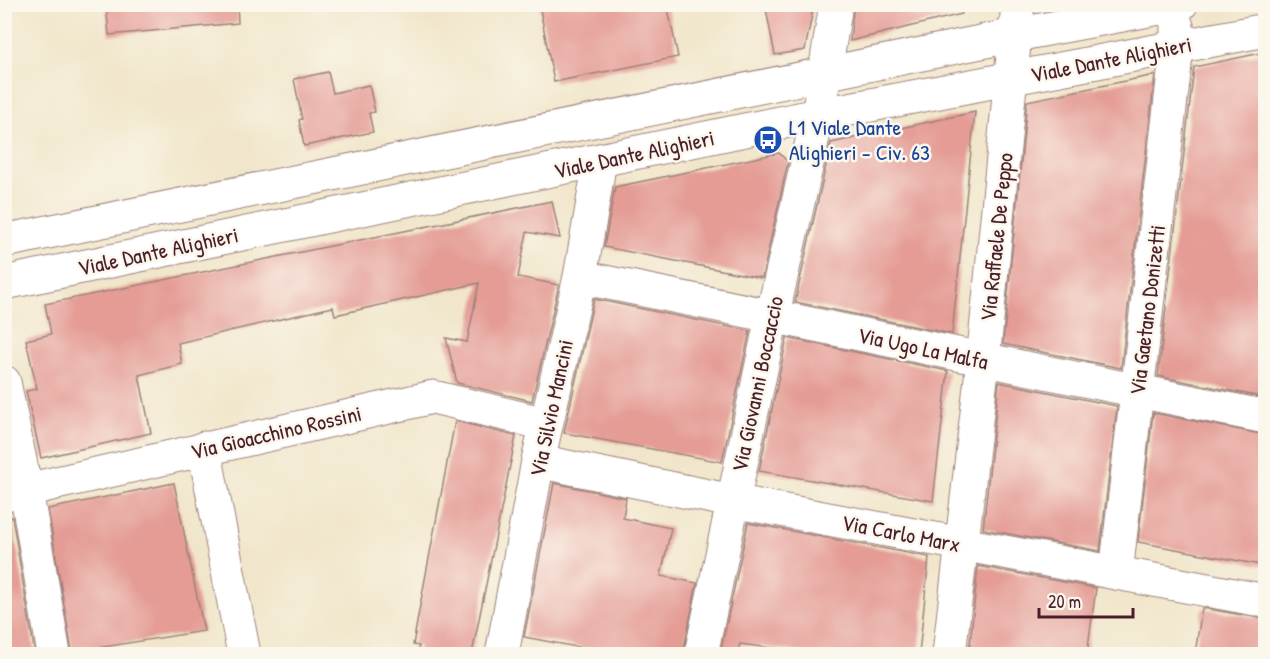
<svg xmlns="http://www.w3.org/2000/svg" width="1270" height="659" font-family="'Patrick Hand',sans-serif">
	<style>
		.building { fill: #e49c95 }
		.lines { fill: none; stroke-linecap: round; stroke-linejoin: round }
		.minor-casing { stroke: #9e827b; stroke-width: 35 }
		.minor { stroke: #fff; stroke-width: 33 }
		.labels { text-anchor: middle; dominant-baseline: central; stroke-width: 5; stroke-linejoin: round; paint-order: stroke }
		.street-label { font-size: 22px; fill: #4a1f2b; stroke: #fbf7ec }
		.transit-label { font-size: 22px; fill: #164399; stroke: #fbf7ec; text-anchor: start }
	</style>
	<rect width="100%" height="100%" fill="#fbf7ec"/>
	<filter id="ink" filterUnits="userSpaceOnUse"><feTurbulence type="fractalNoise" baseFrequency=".0167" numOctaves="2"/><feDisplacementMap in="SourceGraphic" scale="12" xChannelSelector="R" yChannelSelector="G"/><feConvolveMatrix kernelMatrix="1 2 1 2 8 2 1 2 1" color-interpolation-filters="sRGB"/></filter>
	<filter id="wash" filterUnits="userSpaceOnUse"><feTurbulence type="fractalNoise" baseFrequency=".008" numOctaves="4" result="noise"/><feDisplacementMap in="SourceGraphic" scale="24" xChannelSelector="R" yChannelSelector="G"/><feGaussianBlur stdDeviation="1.35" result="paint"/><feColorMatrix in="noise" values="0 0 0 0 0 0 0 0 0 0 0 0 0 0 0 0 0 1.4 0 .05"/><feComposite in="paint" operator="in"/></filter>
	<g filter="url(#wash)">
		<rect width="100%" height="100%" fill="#f1e6cb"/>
		<g id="blocks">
			<g class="building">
				<polygon points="106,4 237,4 238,23 109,35"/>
				<polygon points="539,4 667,4 678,57 554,82"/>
				<polygon points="765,4 814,4 805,50 775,55"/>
				<polygon points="854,4 961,4 962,14 850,41"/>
				<polygon points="1266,52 1266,398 1158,376 1194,67"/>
				<polygon points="328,72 333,93 369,85 375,112 369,113 373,132 304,146 299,120 302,119 294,79"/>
				<polygon points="1155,75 1121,368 1003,344 1027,101"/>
				<polygon points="975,112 952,334 795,302 831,143"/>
				<polygon points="779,153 788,162 762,278 604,247 615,187"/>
				<polygon points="552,201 560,238 527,232 518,277 559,285 532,401 457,383 446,338 467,342 479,283 335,315 333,307 178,343 182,364 139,375 151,433 41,458 26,391 37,389 26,340 51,334 45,304"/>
				<polygon points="594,299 750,331 722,462 564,433"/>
				<polygon points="787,338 948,371 933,501 759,471"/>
				<polygon points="999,382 1117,406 1100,551 983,529"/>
				<polygon points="1153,413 1266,435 1266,566 1138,542"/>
				<polygon points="455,421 516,436 472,654 417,654 419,646 413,645 419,611"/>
				<polygon points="174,483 204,631 72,652 48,509"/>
				<polygon points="554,483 626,498 623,518 671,528 661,576 697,583 683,654 647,648 645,654 614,654 524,637"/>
				<polygon points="12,517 35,654 4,654 4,519"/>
				<polygon points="748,523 929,557 919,654 816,654 740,644 737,654 720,654"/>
				<polygon points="978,566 1096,588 1087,654 969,654"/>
				<polygon points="1202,608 1266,619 1266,654 1195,654"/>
			</g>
		</g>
	</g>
	<g filter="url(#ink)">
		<use href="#blocks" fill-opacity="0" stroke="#9e827b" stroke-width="1.5"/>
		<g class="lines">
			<g class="minor-casing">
				<g id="minor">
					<polyline points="4,241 1015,35 1181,4"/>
					<polyline points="580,277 1266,417"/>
					<polyline points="4,283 818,115 1266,30"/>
					<polyline points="4,382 26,490 54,654"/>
					<polyline points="204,448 244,654"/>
					<polyline points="538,461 732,501 1266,601"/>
					<polyline points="4,495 433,397 546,424"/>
					<polyline points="1116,573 1177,47 1177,26"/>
					<polyline points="502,654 538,461 580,277 600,161"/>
					<polyline points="701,654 772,317 818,115 836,4"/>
					<polyline points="949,654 983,361 1018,4"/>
				</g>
			</g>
			<use href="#minor" class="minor"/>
		</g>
	</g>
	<defs>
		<g id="bus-disc" transform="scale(1.5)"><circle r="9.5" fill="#1a4fb4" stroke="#fbf7ec"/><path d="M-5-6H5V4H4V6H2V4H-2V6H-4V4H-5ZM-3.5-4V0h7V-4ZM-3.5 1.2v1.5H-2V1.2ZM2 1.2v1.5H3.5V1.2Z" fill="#fff"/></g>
	</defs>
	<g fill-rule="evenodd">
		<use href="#bus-disc" x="768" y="140"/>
	</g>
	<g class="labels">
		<g class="street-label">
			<text transform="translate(1111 59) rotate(-11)">Viale Dante Alighieri</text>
			<text transform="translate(634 154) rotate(-12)">Viale Dante Alighieri</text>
			<text transform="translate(996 237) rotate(-84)">Via Raffaele De Peppo</text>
			<text transform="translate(158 251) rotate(-12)">Viale Dante Alighieri</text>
			<text transform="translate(1147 310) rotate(-83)">Via Gaetano Donizetti</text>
			<text transform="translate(923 348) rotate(12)">Via Ugo La Malfa</text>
			<text transform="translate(757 384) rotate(-78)">Via Giovanni Boccaccio</text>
			<text transform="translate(551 408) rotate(-78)">Via Silvio Mancini</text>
			<text transform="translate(276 432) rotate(-13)">Via Gioacchino Rossini</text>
			<text transform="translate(901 533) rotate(11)">Via Carlo Marx</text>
		</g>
		<g class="transit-label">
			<text x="789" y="127">L1 Viale Dante<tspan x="789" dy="25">Alighieri - Civ. 63</tspan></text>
		</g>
	</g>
	<rect width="1270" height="659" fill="none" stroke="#fbf7ec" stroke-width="24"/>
	<path d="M1039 608v9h94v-9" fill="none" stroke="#4a1f2b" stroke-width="3"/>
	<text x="1048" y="608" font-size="18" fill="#4a1f2b" stroke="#fbf7ec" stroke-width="4.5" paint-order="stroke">20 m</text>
</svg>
